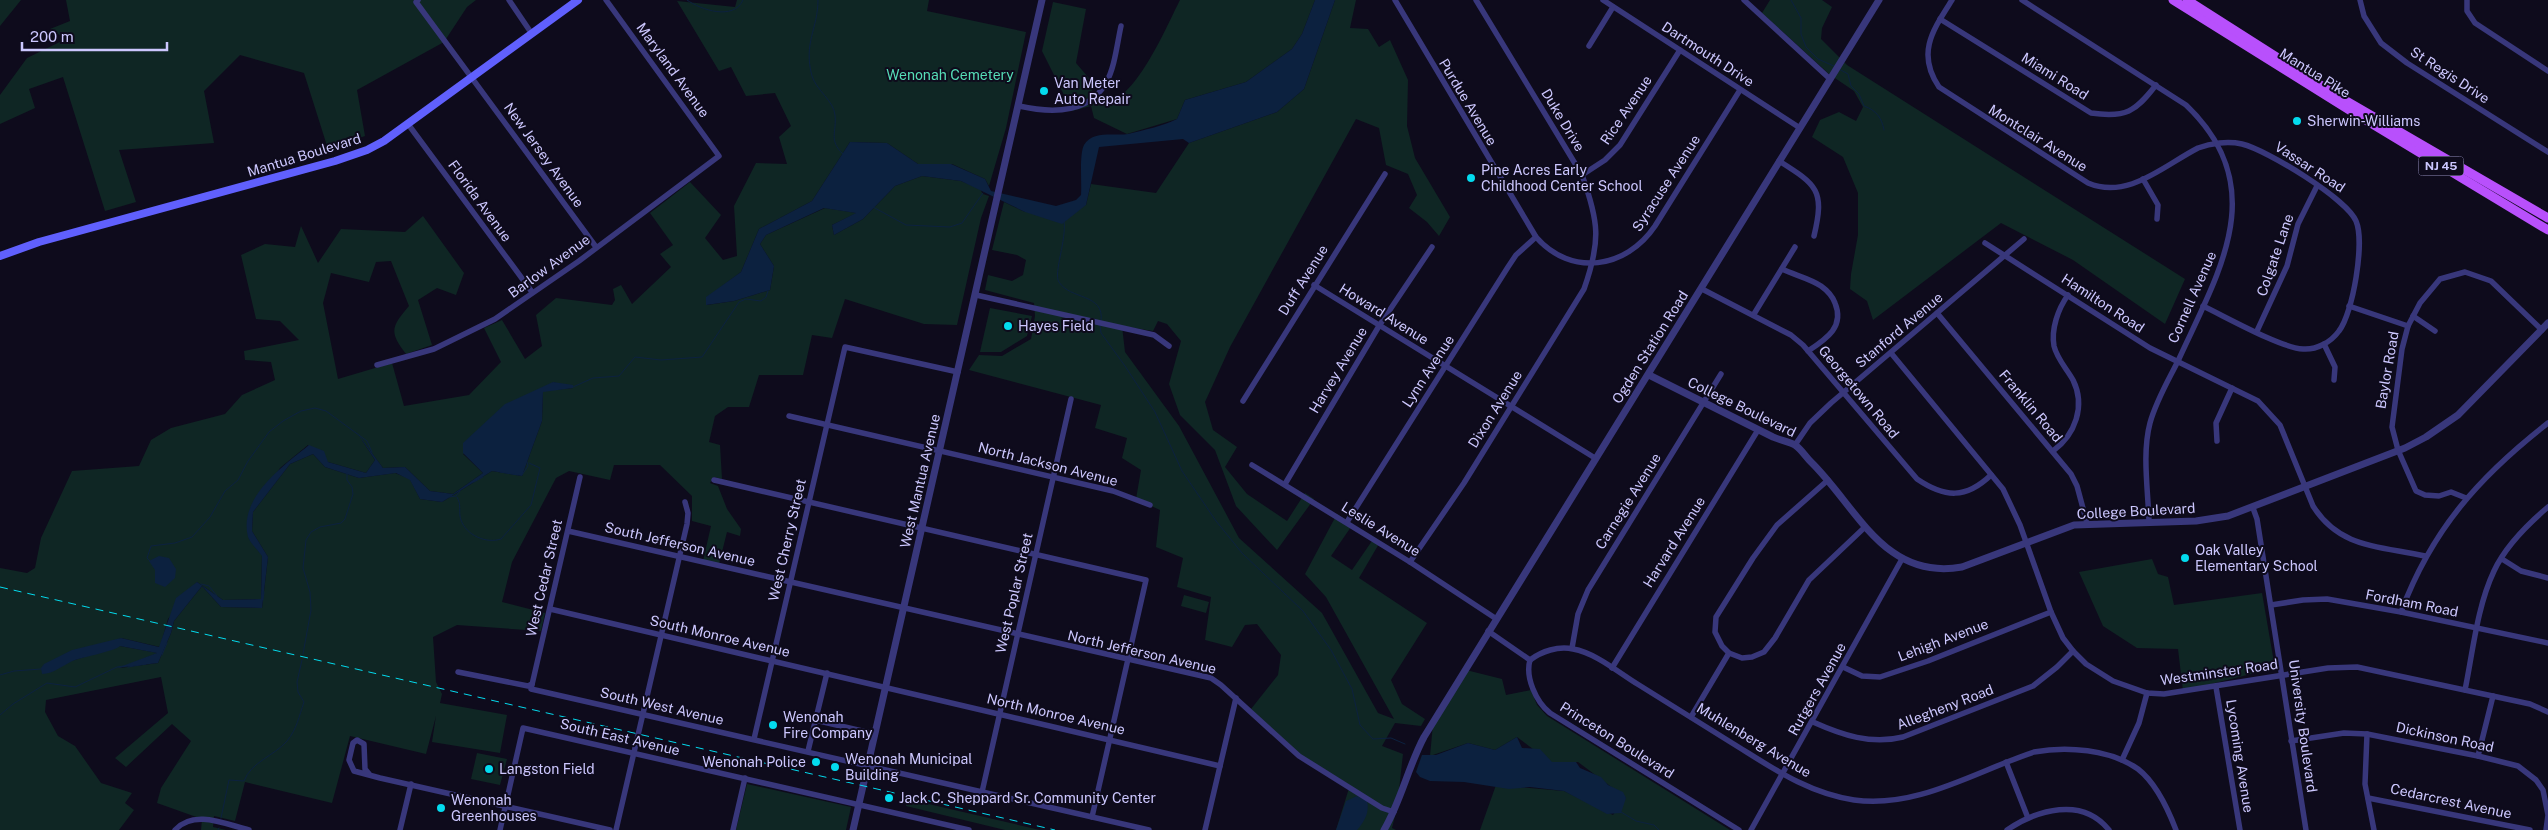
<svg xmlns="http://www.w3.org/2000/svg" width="2548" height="830" font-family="'Public Sans',sans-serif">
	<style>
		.green { fill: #0f2624; fill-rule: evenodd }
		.water { fill: #0c213f }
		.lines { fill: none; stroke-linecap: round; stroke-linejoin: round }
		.stream { stroke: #0c213f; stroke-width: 1 }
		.minor { stroke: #38377b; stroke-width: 5.5 }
		.tertiary { stroke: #38377b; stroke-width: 7 }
		.secondary { stroke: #6060fd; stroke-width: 8 }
		.primary { stroke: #b850fc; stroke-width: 9 }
		.rail { stroke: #03dbee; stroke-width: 1; stroke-dasharray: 8 6; stroke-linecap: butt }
		.poi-dot { fill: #03dbee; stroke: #0e0b1c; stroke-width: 2 }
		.labels { text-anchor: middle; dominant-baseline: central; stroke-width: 4; stroke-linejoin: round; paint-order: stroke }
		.shield { fill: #0e0b1c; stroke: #938fba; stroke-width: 1 }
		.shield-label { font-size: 12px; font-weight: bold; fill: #ccc7fe }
		.street-label { font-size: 14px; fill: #ccc7fe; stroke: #0e0b1c }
		.park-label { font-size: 14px; fill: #56dcb7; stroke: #0e0b1c }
		.poi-label { font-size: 14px; fill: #ccc7fe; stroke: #0e0b1c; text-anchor: start }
	</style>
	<rect width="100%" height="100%" fill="#0e0b1c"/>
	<g class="green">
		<polygon points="0,0 21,0 0,26"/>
		<polygon points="66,0 476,0 467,7 444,42 357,90 365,136 328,149 304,73 240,55 204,91 214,143 119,150 136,202 105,211 63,77 29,89 35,108 0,124 0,95 27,58 66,39 50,29 70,21"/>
		<path d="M737,0H929L927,11L1026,32L1006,128L989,186L985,179L952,164H918L887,143L850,142L812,201L759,229L741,272L706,298L707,305L734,301L770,290L774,266L760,244L766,235L825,208L857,213L832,225L834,235L863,219L895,186L922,176L961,181L980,189L983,194L989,196L981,218L957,325L924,324L845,299L832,338L812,335L803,375H759L749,407H728L715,416L709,442L720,445L722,479L714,477L710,483L718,486L727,509L741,529L740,536L727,532L719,564L703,561L711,526L692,521V496L660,465H614L610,480L569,471L556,478L512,562L502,602L545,613L541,631L457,625L433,637L436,682L442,694L440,703L507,715L500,753L432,742L436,716L426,754L350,736L332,803L245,782L235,821L214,816L213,827L226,830H201L202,819L157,803L161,788L191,741L172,724L126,767L115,758L168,713L161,677L46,700L45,712L58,736L75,746L101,783L132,793L125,803L134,810L119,830H0V568L27,573L35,568L41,538L72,471L139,466L151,440L171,428L225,414L242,395L275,380L271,362L245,360L244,351L299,340L280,321L256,319L241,255L265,244L295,247L301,226L318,263L341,229L405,232L423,216L464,273L456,295L437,288L418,300L432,345L406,354C389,332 391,327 409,306L391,261L376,262L369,282L331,273L323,303L338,379L392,363L404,406L469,395L501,362L484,328L502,320L525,359L542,346L536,315L556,298L612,305L615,300L613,289L621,285L632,304L671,267L660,254L673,245L650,213L690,182L721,215L705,238L723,260L737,256L734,206L756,163L787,164L779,137L791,126L775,93L746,96L731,67L719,71L677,1L735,7ZM553,382L573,388L543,391L542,421L522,476L492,471L442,502L420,499L410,479L395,473L359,478L325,467L313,454L290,464L253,512L252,531L268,557L262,608L221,607L202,586L174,621L171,633L158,663L120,668L158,653L120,646L42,670L121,638L160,647L168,619L197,582L223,600L261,599L262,555L249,539L247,521L280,468L308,445L328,462L366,473L375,460L362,440L383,468L405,467L430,491L453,494L483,473L463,454Z"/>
		<path d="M1180,0H1315L1302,34L1292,49L1246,82L1185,100L1177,119L1127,134L1094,118L1091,106L1072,111L1042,51L1053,2L1086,9L1076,63L1094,84L1090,96C1095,97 1101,101 1105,101C1135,103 1168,23 1180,0Z"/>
		<polygon points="1335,0 1356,0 1350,28 1368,29 1379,47 1390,40 1408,80 1407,126 1415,158 1450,217 1439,236 1427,222 1409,208 1417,195 1408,174 1386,165 1379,128 1356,119 1230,347 1205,402 1213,430 1237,447 1225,467 1247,494 1287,521 1305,493 1314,499 1277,550 1236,506 1215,450 1180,415 1169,384 1181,341 1167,324 1158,321 1153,331 1122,326 1125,352 1179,426 1239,538 1322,613 1378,713 1394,719 1326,597 1305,574 1337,514 1353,524 1331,556 1352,570 1374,538 1380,542 1359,578 1427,623 1391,680 1402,704 1425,719 1421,726 1395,723 1382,746 1403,754 1397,808 1392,828 1396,830 1336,830 1350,785 1294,751 1251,709 1278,675 1281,655 1257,624 1245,625 1232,647 1205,640 1211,597 1177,587 1183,558 1156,547 1160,510 1136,499 1141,470 1122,458 1127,438 1095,428 1101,405 969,370 979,355 1002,356 1031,339 1035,316 1034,303 985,290 988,275 1012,281 1023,275 1026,260 1017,255 992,250 1004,202 1025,212 1086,205 1091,184 1156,193 1189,143 1277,112 1304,89"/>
		<polygon points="1770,0 1822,0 1832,7 1822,28 1821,39 1847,65 2185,279 2165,324 2073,260 2001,223 1873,320 1867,301 1850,289 1851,274 1858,235 1858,193 1843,157 1812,137 1820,120 1839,112 1856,121 1863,107 1854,91 1829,74 1762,13"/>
		<polygon points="990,308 1032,316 1027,336 1001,352 980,352"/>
		<polygon points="2152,559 2158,574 2168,577 2174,605 2262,593 2275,668 2183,691 2178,649 2137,648 2103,626 2079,572"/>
		<polygon points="1184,595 1209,602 1206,613 1181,606"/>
		<polygon points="1466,670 1502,679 1506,695 1531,690 1537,705 1547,716 1730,830 1480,830 1496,785 1564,791 1613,815 1626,798 1578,762 1550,762 1517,737 1495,750 1468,743 1430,756 1433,724"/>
		<polygon points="477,753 507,759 500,785 471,779"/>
		<polygon points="747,784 851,807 846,830 736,830"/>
		<polygon points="907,799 1040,830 1005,830 906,806"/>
	</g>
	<g class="water">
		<path d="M1315,0H1335L1304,89L1277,112L1189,143L1183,139L1099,147L1086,205L1062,224L1025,212L961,181L922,176L895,186L863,219L834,235L832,225L856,213L824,208L766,235L760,244L774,266L770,290L734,301L706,305V297L741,272L759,229L812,201L850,142L887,143L918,164H951L985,179L991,191L1056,206L1076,200L1081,195C1082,182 1079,155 1084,145C1092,130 1115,136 1128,134C1144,130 1163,126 1177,119L1185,100L1246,82L1292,49L1302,34Z"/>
		<path d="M553,382L573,385V388L543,392L542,421L522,476L492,471L442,502L420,499L410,480L396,473L359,478L325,467L313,454L290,464L253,512L252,531L268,557L262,608L221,607L202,586L174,621L171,633L158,663L117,668L157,653L120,646C115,651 84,657 75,660C64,664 54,674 42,674L41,668L44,664L72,650L121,638L159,647L176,598L197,582L223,600L261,599L262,556C258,550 250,543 248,537C238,498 283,466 309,445L324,451L328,462L366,473L375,460L356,431L383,468L405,467L430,491L453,494L483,473L463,453V443L505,404Z"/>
		<polygon points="159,556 169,558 176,569 175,578 165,587 155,583 155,570 149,561"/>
		<polygon points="1517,737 1522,748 1540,749 1552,762 1576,762 1580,768 1601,777 1608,785 1623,792 1626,798 1621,813 1607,814 1564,791 1530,787 1509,789 1464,782 1430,781 1420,777 1416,772 1422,755 1436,755 1468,743 1495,750"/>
		<path d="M1357,796L1367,801C1370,812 1364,822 1357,830H1336L1346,801Z"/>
	</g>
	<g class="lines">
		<g class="stream">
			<path d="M687,0C701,10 734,21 743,0"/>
			<path d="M818,0C818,29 803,43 812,76C816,90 834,101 835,115C837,132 828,140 843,154"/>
			<polyline points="1791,0 1801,18 1801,34 1806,47 1818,59 1836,67"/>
			<path d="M1839,69L1848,74L1851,86L1859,94L1864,106C1876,110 1882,118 1884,130"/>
			<polyline points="873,207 906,225 950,227 962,223 983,193"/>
			<path d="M1064,221C1067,239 1053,274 1059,282C1070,300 1105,293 1101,321"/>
			<polyline points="1100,325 1101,333 1125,366 1155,412 1182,471 1216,521 1242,553 1303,611 1331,650 1352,689 1360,725 1373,739 1391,738 1405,744"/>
			<polyline points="573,387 593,378 619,376 635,357 661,360 702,357 739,302 746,299 761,301 766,297 768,291"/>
			<polyline points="500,472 518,475"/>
			<polyline points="522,475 528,466 527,462"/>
			<polyline points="474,482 483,477"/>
			<polyline points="449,497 456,496 460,491"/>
			<path d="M457,497C462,505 458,512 461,520C466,535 486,544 501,539L531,505L540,468L529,463"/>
			<polyline points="150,561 147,558 151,546 175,543 192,537 210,517 225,491 238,480 248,461 269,432 283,421 301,411 315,408 326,411 367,441 372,452"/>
			<polyline points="201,584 209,586 217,596"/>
			<polyline points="263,600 264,592"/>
			<polyline points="303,654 311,610 310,592 303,568 306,540 311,532 320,527 341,523 345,519 353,494 352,487 347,480 347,473"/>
			<polyline points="162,655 167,643"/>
			<polyline points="128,667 146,664"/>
			<polyline points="0,675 14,671 41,669"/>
			<polyline points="0,715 13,704 47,683 75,687 117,667 124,666"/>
			<polyline points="1621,812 1636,821 1654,825 1659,830"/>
			<path d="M221,818L229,780L244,781C251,762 274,756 287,741C297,729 299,716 304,702L298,692L297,682L302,660"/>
			<polyline points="218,830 219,828"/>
		</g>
		<g class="minor">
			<polyline points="418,0 416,2 596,247"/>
			<polyline points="509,0 532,34"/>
			<path d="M1395,0L1536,237C1571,277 1626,269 1655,226L1740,90"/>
			<polyline points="1603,0 1800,128"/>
			<polyline points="1744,0 1830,79"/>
			<path d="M1952,0C1933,30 1916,53 1939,87L2088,183C2128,200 2163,166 2198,148C2211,143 2228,141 2242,144C2267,150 2347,199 2356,221C2365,242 2353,313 2339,331C2331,342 2317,350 2303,349C2281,348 2226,317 2203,306"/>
			<path d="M2022,0L2186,105C2273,188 2218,273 2178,361C2168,381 2156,401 2150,423C2142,453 2148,490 2149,521"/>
			<polyline points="2360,0 2364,16 2381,43 2407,63 2548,152"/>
			<polyline points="2467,0 2467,11 2475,23 2548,71"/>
			<path d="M1940,19L2091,113C2126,118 2135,112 2156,85"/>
			<polyline points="1589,46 1613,7"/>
			<path d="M1019,106C1050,113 1088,115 1106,83C1115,67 1117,44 1121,26"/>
			<polyline points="408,124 532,292"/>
			<path d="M1779,161C1817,185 1825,190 1814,236"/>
			<polyline points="1582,175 1605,160 1620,145 1680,50"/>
			<polyline points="2143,179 2158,205 2157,219"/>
			<path d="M1985,243L2150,348L2258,401L2280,425L2313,506C2340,549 2381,546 2425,556"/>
			<path d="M1782,269C1794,275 1809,278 1821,286C1828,291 1832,295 1835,303C1845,327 1826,339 1808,351"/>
			<polyline points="1314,285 1595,458"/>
			<path d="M1702,289L1791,335L1803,345L1917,479C1945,498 1966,499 1991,475"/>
			<polyline points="976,295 1154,335 1169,346"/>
			<polyline points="2349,306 2408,326"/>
			<polyline points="1937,313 2071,474 2077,486 2087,523"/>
			<polyline points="1754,314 1795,247"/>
			<polyline points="2413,316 2435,331"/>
			<polyline points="2257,331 2287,266 2298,224 2317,186"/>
			<polyline points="2324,344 2335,367 2334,380"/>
			<polyline points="1891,353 2003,489 2020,525 2051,612 2063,638 2073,651 2086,664 2113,681 2147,693 2164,694 2328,668 2357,667 2530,704 2548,712"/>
			<polyline points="377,365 434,349 495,319 579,261 719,156 606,0"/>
			<polyline points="1243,401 1385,174"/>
			<polyline points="789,416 1113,491 1150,505"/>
			<polyline points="2217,441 2216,423 2232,388"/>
			<polyline points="1795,445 1810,423 1831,403 2024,239"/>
			<path d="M2053,451C2075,435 2086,406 2073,380C2067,369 2057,359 2054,346C2051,329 2058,309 2068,295"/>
			<polyline points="1252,465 1410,562 1495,618"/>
			<polyline points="580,477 531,689 1149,830"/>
			<polyline points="714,480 1146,580 1092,817"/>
			<polyline points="1828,480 1777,525 1753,558 1716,617 1715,632 1722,646 1729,653 1742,658 1752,657 1764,652 1775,638 1809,580 1865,527"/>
			<polyline points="1285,484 1379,326 1432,247"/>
			<polyline points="2466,498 2451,492 2439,496 2425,495 2416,491 2398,450 2392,427 2402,349 2408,326 2420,303 2440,279 2465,272 2491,281 2542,330"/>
			<polyline points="2253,508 2257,519 2306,830"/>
			<polyline points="1347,522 1508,267 1516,255 1536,237"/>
			<polyline points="568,531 1211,678 1221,685 1299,756 1382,808 1394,812"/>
			<polyline points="2502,559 2521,571 2548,578"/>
			<path d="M1410,562L1464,483L1584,289C1601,241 1599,222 1582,175L1476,0"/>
			<polyline points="2271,605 2303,600 2327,599 2401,612 2548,643"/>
			<polyline points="550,609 1220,766"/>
			<path d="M2401,612C2432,529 2480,476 2548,423"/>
			<polyline points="1488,631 1530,660"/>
			<polyline points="1572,648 1578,614 1588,590 1721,374"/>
			<path d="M1530,660C1542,651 1558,646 1573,649C1596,653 1619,673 1639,685C1670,704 1701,724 1732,743C1771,767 1807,793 1854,800C1917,809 1976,771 2034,752C2066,746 2110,749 2138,769C2156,783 2168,809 2176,830"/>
			<path d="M1530,660C1525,677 1536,702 1550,713L1739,830"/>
			<polyline points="1843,667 1862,676 1880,677 1928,661 2051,612"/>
			<polyline points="1612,668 1758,430"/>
			<polyline points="458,672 528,686 532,684"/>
			<polyline points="2216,687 2240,830"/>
			<path d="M2465,690C2473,651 2477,607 2494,571C2505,547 2528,524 2548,507"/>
			<polyline points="1691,717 1729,653"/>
			<polyline points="815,720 875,734"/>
			<path d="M1813,722C1842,735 1871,745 1903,737L2033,686L2057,667L2073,651"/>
			<polyline points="2367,734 2365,784 2374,830"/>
			<polyline points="754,739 845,347 958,372"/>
			<polyline points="2291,741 2344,733 2367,734 2478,756 2518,766 2536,780 2543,790 2548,815 2546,830"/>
			<polyline points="808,751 827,673"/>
			<polyline points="2478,756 2493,696"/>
			<polyline points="2122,760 2139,723 2147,693"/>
			<polyline points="2006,762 2028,818"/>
			<polyline points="370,775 365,769 364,744 357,740 353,743 349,760 354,771 380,778 610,830"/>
			<polyline points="982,792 1071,399"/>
			<polyline points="2368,798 2530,830"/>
			<path d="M175,830C194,809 225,824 249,830"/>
			<polyline points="400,830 411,784"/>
			<polyline points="500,830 523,728 969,830"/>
			<polyline points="616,830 687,524 688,513 685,502"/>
			<polyline points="733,830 745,778"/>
			<polyline points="1205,830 1236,698"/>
			<polyline points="1751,830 1902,559"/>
			<path d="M2007,830C2037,810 2082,796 2109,830"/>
		</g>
		<g class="tertiary">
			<path d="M1649,375L1773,437C1780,440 1789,442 1795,445C1801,449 1806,457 1811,462C1857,507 1884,581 1962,567L2074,525L2196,521L2228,516L2405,448L2426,437L2458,415L2548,323"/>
			<polyline points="853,830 1042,0"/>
			<path d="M1384,830C1401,801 1408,767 1424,737L1879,0"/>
		</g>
		<polyline class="secondary" points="0,256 39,242 335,161 367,150 384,141 578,0"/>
		<g class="primary">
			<polyline points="2173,0 2354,113 2548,230"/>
			<polyline points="2187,0 2341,98 2548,218"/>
		</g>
		<polyline class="rail" points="0,587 1055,830"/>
	</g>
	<g class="poi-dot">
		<circle cx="1044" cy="91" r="5"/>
		<circle cx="2297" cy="121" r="5"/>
		<circle cx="1471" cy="178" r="5"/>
		<circle cx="1008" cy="326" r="5"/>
		<circle cx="2185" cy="558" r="5"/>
		<circle cx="773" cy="725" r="5"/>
		<circle cx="816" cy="762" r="5"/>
		<circle cx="835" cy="767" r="5"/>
		<circle cx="489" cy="769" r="5"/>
		<circle cx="889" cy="798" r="5"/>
		<circle cx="441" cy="808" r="5"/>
	</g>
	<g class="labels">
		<rect class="shield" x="2418.5" y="156.5" width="45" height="19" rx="4"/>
		<g class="shield-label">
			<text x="2441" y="166">NJ 45</text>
		</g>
		<g class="street-label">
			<text transform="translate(1708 54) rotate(33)">Dartmouth Drive</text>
			<text transform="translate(673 70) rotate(54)">Maryland Avenue</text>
			<text transform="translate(2315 73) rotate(32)">Mantua Pike</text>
			<text transform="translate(2450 75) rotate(33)">St Regis Drive</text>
			<text transform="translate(2055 76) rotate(32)">Miami Road</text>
			<text transform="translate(1468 102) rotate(59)">Purdue Avenue</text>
			<text transform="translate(1626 110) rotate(-56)">Rice Avenue</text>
			<text transform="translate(1563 120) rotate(59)">Duke Drive</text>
			<text transform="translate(2038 138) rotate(32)">Montclair Avenue</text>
			<text transform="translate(304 155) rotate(-17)">Mantua Boulevard</text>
			<text transform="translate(544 155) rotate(54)">New Jersey Avenue</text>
			<text transform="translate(2310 167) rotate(33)">Vassar Road</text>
			<text transform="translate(1666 183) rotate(-57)">Syracuse Avenue</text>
			<text transform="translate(480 201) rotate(54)">Florida Avenue</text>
			<text transform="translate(2275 255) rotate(-71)">Colgate Lane</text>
			<text transform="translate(549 266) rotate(-36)">Barlow Avenue</text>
			<text transform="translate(1303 280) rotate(-58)">Duff Avenue</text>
			<text transform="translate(2192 297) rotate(-66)">Cornell Avenue</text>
			<text transform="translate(2103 303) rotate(33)">Hamilton Road</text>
			<text transform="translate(1384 314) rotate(32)">Howard Avenue</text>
			<text transform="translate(1899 330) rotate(-40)">Stanford Avenue</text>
			<text transform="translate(1650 347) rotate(-58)">Ogden Station Road</text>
			<text transform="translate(1338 370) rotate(-59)">Harvey Avenue</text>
			<text transform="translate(2387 370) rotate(-80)">Baylor Road</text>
			<text transform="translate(1428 371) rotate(-57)">Lynn Avenue</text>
			<text transform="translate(1859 392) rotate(50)">Georgetown Road</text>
			<text transform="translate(2031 406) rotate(50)">Franklin Road</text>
			<text transform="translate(1742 407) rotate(26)">College Boulevard</text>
			<text transform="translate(1495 409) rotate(-58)">Dixon Avenue</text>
			<text transform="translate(1048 464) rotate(14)">North Jackson Avenue</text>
			<text transform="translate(920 481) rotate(-77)">West Mantua Avenue</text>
			<text transform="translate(1628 501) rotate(-58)">Carnegie Avenue</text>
			<text transform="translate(2136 511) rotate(-3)">College Boulevard</text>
			<text transform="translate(1381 529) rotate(32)">Leslie Avenue</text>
			<text transform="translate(787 540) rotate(-77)">West Cherry Street</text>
			<text transform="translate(1674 542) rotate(-58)">Harvard Avenue</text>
			<text transform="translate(680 544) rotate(13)">South Jefferson Avenue</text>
			<text transform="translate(544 578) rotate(-77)">West Cedar Street</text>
			<text transform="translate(1014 593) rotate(-77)">West Poplar Street</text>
			<text transform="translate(2412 603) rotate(11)">Fordham Road</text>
			<text transform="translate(720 636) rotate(13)">South Monroe Avenue</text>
			<text transform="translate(1943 640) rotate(-21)">Lehigh Avenue</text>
			<text transform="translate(1142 652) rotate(13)">North Jefferson Avenue</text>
			<text transform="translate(2219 672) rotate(-8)">Westminster Road</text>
			<text transform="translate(1817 689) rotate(-61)">Rutgers Avenue</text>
			<text transform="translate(662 706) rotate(13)">South West Avenue</text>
			<text transform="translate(1945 707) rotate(-21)">Allegheny Road</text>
			<text transform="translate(1056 714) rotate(13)">North Monroe Avenue</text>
			<text transform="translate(2303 726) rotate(82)">University Boulevard</text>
			<text transform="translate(620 737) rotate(13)">South East Avenue</text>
			<text transform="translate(2445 737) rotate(12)">Dickinson Road</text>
			<text transform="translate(1617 740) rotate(32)">Princeton Boulevard</text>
			<text transform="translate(1754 740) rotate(31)">Muhlenberg Avenue</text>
			<text transform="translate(2240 756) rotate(81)">Lycoming Avenue</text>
			<text transform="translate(2451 801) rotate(12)">Cedarcrest Avenue</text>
		</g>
		<g class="park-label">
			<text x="950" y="75">Wenonah Cemetery</text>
		</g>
		<g class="poi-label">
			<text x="1054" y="83">Van Meter<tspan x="1054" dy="16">Auto Repair</tspan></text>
			<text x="2307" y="121">Sherwin-Williams</text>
			<text x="1481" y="170">Pine Acres Early<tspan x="1481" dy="16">Childhood Center School</tspan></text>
			<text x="1018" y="326">Hayes Field</text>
			<text x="2195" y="550">Oak Valley<tspan x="2195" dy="16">Elementary School</tspan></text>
			<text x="783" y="717">Wenonah<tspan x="783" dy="16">Fire Company</tspan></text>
			<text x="845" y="759">Wenonah Municipal<tspan x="845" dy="16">Building</tspan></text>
			<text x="806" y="762" text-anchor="end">Wenonah Police</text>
			<text x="499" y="769">Langston Field</text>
			<text x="899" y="798">Jack C. Sheppard Sr. Community Center</text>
			<text x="451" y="800">Wenonah<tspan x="451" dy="16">Greenhouses</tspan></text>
		</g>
	</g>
	<path d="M22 42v8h145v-8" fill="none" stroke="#ccc7fe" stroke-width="2.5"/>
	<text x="30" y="42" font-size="15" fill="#ccc7fe" stroke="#0e0b1c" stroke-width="4" paint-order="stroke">200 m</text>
</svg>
